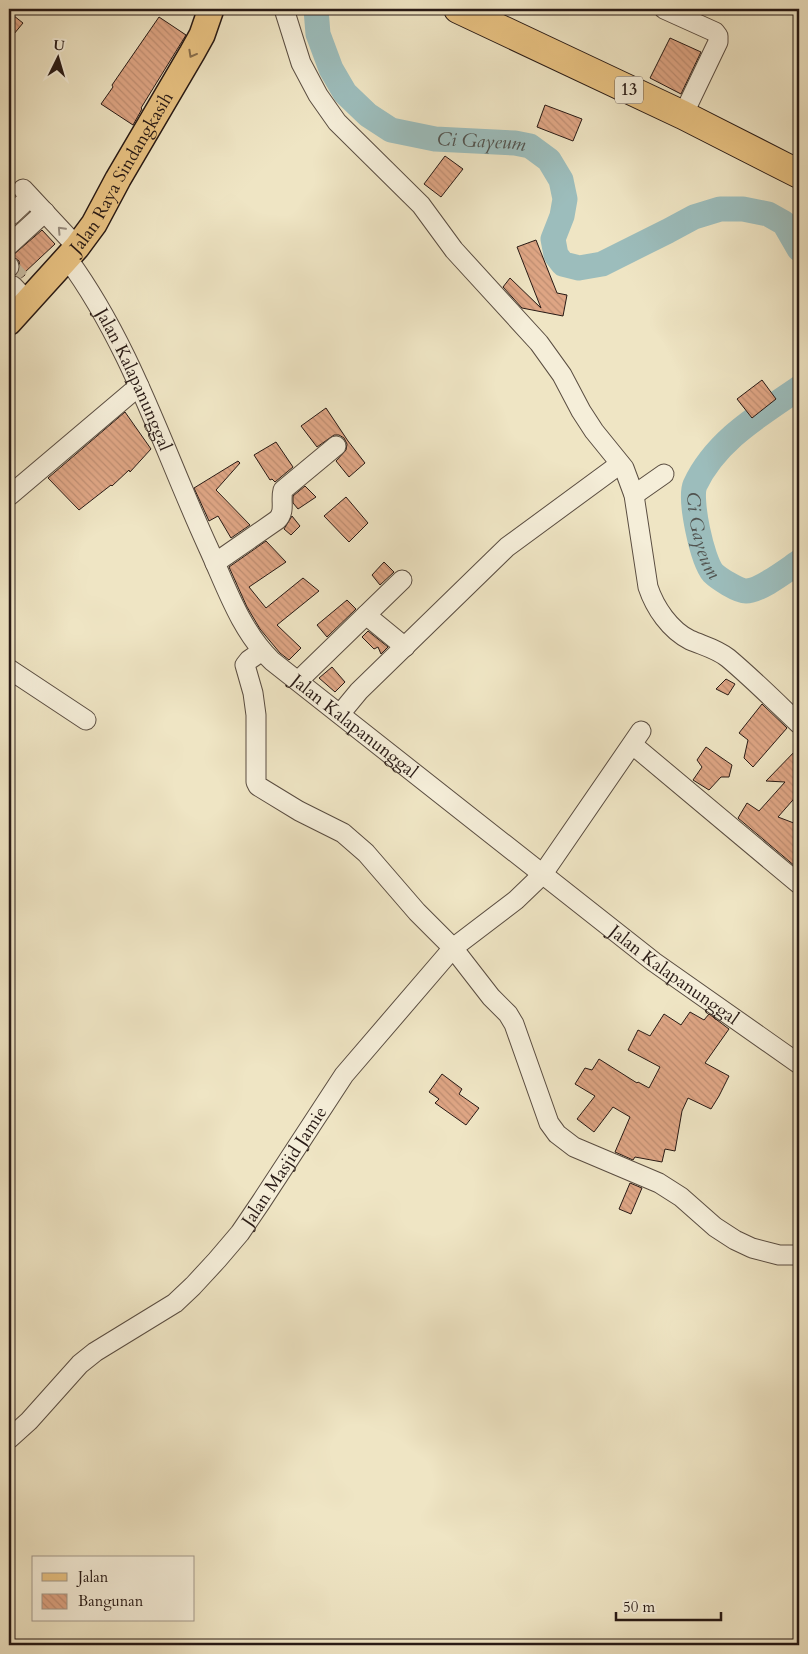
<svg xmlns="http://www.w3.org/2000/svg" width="808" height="1654" font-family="Cardo,serif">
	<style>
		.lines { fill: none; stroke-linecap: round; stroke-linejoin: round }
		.river { stroke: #9cbdbc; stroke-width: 25 }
		.building { fill: url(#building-back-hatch); stroke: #281a15 }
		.minor-tunnel { stroke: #c7bca1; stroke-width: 19; stroke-dasharray: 19 9; stroke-linecap: butt }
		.minor-casing { stroke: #5a4d41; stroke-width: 21 }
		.major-casing { stroke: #281a15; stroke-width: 28 }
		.highway-casing { stroke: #281a15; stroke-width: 30 }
		.minor { stroke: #f5eed9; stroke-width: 19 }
		.major { stroke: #e8c282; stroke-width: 25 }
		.highway { stroke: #e8c282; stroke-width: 28 }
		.oneway { stroke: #886e4c }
		.oneway2 { stroke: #998f81 }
		.labels { text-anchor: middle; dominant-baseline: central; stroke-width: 4; stroke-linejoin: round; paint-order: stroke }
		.shield { fill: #f5eed9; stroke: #665a50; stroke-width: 1 }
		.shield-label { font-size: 16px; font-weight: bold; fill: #281a15 }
		.street-label { font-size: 18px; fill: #281a15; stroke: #f5eed9 }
		.water-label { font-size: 19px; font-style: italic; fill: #51534f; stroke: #f5eed9 }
	</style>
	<defs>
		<pattern id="building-back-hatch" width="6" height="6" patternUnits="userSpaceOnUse" patternTransform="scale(1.25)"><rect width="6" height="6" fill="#dea584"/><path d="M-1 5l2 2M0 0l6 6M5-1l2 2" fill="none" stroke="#be8d71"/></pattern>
	</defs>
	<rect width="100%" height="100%" fill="#efe5c4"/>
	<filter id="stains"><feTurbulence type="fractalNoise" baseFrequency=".004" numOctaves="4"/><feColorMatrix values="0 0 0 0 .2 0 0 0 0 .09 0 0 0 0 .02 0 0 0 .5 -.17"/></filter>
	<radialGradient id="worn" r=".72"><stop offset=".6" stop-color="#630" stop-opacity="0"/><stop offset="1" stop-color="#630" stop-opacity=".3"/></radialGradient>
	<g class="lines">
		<g class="river">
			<path id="s1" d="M316,9L318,34L331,69L345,93L368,115L391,130L435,139L515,143L530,146L549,160L561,180L565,199L562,216L553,239L556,255L563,264L579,268L602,264L668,231L694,217L720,209H743L768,214L784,223L799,249"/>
			<path id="s2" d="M799,388C760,415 716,440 695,485C689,499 702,560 713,573C718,578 738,591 746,591C760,591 787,570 799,562"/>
		</g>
	</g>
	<g class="building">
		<polygon points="9,12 23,23 9,40"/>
		<polygon points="159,17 186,35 141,108 142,109 133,125 101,104 113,87 112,85"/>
		<polygon points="670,38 701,52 681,94 650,78"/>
		<polygon points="545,105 582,119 573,141 537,127"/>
		<polygon points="445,156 463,169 441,197 424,184"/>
		<polygon points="42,230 55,244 24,273 25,275 21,278 16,275 20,267 19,261 12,256"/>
		<polygon points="536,240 557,293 567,295 563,316 522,308 503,287 510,278 541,308 517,247"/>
		<polygon points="762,380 776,399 752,418 737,399"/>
		<polygon points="326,408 348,441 365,463 349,477 336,461 346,450 347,444 344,438 339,435 334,435 317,447 301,426"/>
		<polygon points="125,412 151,449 130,472 129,470 112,486 111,485 79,510 48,478"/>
		<polygon points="276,442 293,467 275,482 272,479 270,480 254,455"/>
		<polygon points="238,461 240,463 216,490 250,525 231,538 218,516 209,521 194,488"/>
		<polygon points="305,486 316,497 298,509 293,503 293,496"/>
		<polygon points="346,497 368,523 349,542 324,516"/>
		<polygon points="292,516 300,526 291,535 284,529"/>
		<polygon points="266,541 286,562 249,587 266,608 303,578 319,591 277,625 301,648 289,660 280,653 260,629 247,607 229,567"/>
		<polygon points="384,562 394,572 380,585 372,575"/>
		<polygon points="347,600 356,609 327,637 317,625"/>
		<polygon points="368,631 388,647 381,654 378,647 374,649 362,637"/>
		<polygon points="332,667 345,682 335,692 319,678"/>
		<polygon points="726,679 735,684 728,695 716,689"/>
		<polygon points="762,704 787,728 753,767 744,758 748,740 739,733"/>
		<polygon points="706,747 732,765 729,777 721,777 709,790 693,780 702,767 697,760"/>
		<polygon points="799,747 799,793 778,817 799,825 799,861 796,867 738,818 747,803 759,811 785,782 766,781"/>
		<polygon points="690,1012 704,1020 709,1014 729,1029 705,1063 729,1076 719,1096 711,1109 688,1098 682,1111 675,1151 665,1149 662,1162 635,1157 633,1160 615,1152 630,1117 613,1107 594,1132 577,1119 595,1096 575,1084 585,1068 592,1070 599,1059 637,1083 638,1082 649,1088 660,1067 628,1050 638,1030 650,1036 664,1014 681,1025"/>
		<polygon points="442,1074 462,1089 459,1094 479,1108 466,1125 435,1103 439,1099 429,1092"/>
		<polygon points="630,1183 642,1188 631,1214 619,1209"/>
	</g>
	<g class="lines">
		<g class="minor-tunnel">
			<polyline points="9,231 18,222"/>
			<polyline points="9,267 20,279"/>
		</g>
		<g class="minor-casing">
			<g id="minor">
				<path d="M284,9L301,63L318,95L337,122L421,205L454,250L539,343L562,375L581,411L594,431L624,468L634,495L648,587C655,608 670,630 690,640C704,646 717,649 728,658C753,679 776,702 799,724"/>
				<polyline points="664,9 715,32 718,36 718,42 683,115"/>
				<polyline points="23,189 77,247"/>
				<polyline points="11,215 30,197"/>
				<polyline points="9,245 45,212"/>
				<path id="s3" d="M67,258C131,345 163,449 208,547C226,586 240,630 272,661L654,962L799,1064"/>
				<polyline points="9,266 9,267"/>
				<polyline points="13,286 28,302"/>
				<polyline points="634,495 664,474"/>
				<polyline points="9,496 139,386"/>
				<path d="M215,563L277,520C286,511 280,501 283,490L336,446"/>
				<polyline points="366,615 405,647"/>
				<polyline points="262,651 249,660 245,665 253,693 256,715 256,782 258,786 299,811 343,833 366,853 417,912 453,948 491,997 508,1014 514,1024 549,1123 557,1134 574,1147 659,1183 681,1197 715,1227 735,1240 752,1248 779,1255 799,1255"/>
				<polyline points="9,669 86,720"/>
				<polyline points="298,681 402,580"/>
				<polyline points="340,714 359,691 507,547 620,464"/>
				<polyline points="633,745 799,884"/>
				<path id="s4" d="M9,1439L29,1421L80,1364L95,1352L175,1303L193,1286L217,1260L240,1233L261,1202L344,1075L453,948L516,900L542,875L641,731"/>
			</g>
		</g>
		<g class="major-casing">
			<g id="major">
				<path id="s5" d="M9,322L77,247L94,224L118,179L192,53L202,35L211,9"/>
			</g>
		</g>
		<g class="highway-casing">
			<polyline id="highway" points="458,9 683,115 799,174"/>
		</g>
		<use href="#minor" class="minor"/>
		<use href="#major" class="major"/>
		<use href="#highway" class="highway"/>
	</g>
	<defs><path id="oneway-chevron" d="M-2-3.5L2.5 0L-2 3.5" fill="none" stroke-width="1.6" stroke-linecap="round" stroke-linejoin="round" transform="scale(1.25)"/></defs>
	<use class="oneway" href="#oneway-chevron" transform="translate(192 54) rotate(119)"/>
	<use class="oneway2" href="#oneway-chevron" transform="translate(61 230) rotate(-133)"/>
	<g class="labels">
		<rect class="shield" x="615" y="76.5" width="28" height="27" rx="4"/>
		<g class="shield-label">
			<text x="629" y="90">13</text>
		</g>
		<g class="street-label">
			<text stroke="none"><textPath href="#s5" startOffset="188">Jalan Raya Sindangkasih</textPath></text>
			<text stroke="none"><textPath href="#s3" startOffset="139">Jalan Kalapanunggal</textPath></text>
			<text stroke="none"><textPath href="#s3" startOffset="559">Jalan Kalapanunggal</textPath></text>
			<text stroke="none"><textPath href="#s3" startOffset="964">Jalan Kalapanunggal</textPath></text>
			<text stroke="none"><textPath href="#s4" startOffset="392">Jalan Masjid Jamie</textPath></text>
		</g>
		<g class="water-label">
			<text stroke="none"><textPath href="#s1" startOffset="241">Ci Gayeum</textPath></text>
			<text stroke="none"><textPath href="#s2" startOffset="196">Ci Gayeum</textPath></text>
		</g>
	</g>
	<rect width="808" height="1654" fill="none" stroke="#efe5c4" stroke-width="30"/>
	<rect x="10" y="10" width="788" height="1634" fill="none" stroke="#281a15" stroke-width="2.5"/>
	<rect x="15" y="15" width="778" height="1624" fill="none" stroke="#281a15"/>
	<rect x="32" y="1556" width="162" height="65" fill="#f5eed9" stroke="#a3998b"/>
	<rect x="42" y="1573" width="25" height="8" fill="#e8c282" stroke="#a3998b"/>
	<text x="78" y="1582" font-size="15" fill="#281a15">Jalan</text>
	<rect x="42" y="1594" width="25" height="15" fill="url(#building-back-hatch)" stroke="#a3998b"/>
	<text x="78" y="1606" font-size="15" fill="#281a15">Bangunan</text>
	<g transform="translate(58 58) rotate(5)" stroke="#f5eed9" stroke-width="4" paint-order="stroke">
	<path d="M0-4L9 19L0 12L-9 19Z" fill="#281a15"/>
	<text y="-8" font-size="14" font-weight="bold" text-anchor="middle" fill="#281a15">U</text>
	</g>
	<path d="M616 1612v8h105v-8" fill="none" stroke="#281a15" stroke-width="2.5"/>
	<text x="623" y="1612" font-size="15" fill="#281a15" stroke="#f5eed9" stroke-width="4" paint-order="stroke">50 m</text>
	<rect width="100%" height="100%" filter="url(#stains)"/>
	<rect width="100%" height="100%" fill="url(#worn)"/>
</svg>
